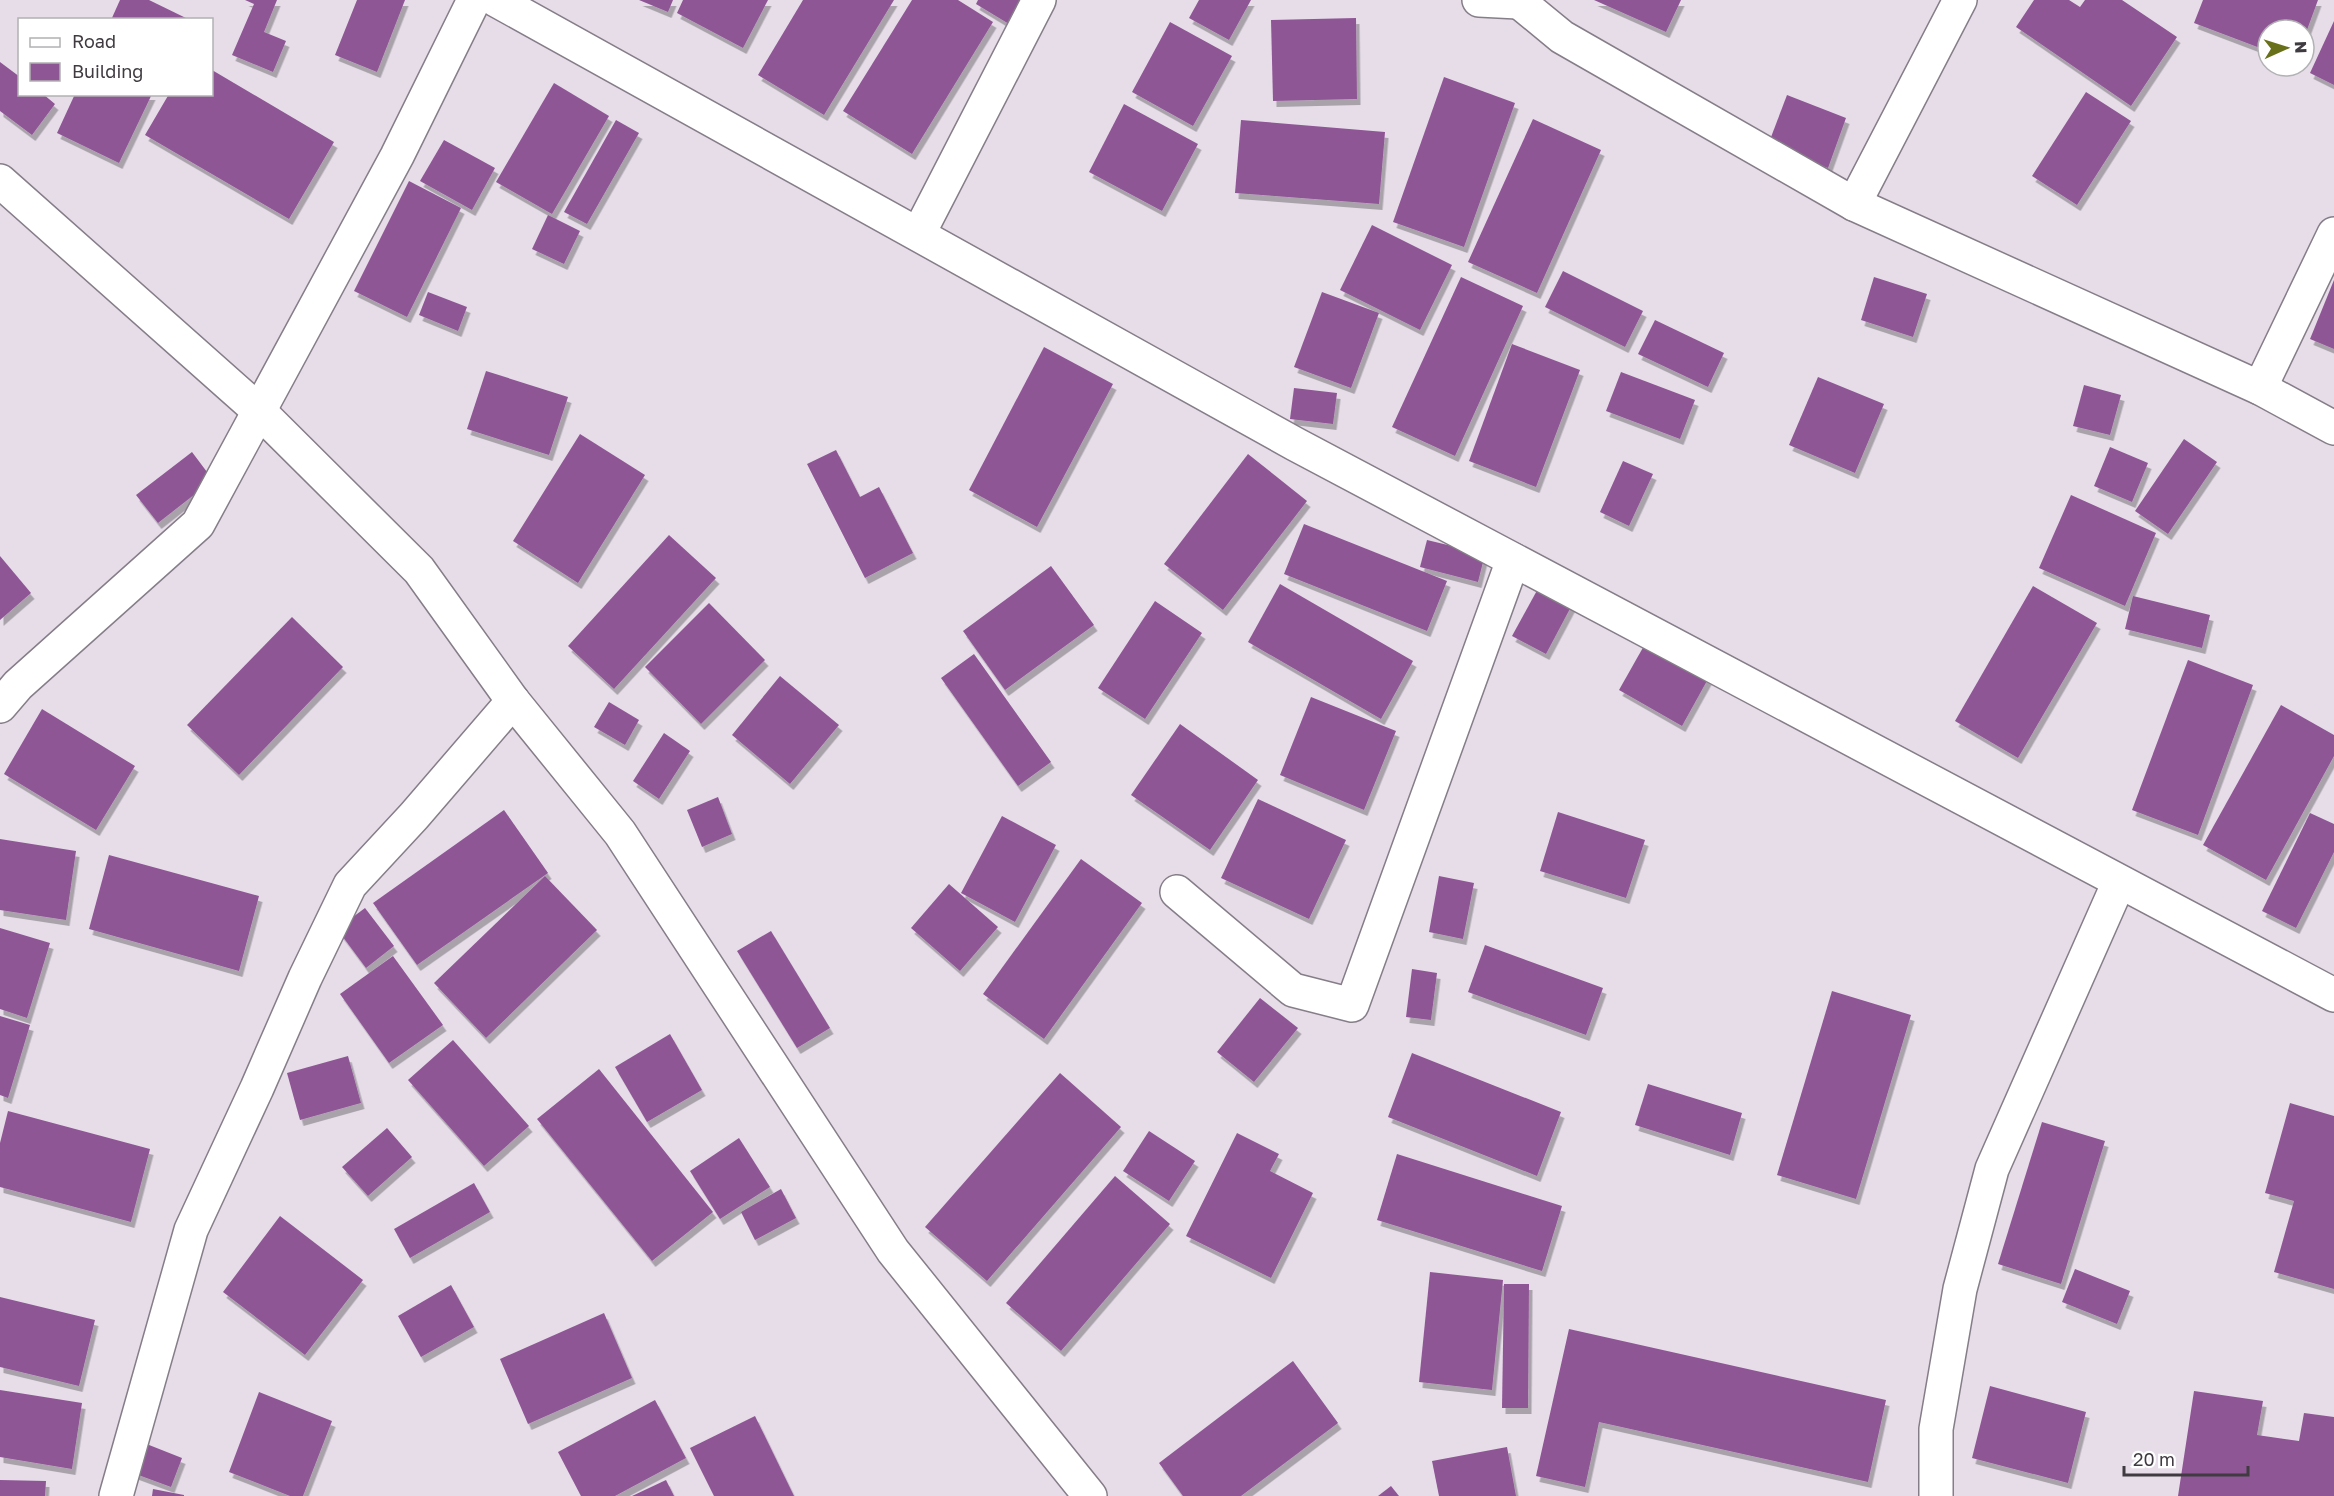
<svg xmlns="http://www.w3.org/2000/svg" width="2334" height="1496" font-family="'Golos Text',sans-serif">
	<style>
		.building { fill: #8f5695; filter: url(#shadow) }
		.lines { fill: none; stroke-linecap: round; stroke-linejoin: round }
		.street-casing { stroke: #857d88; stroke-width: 36 }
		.secondary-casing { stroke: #857d88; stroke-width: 36 }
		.street { stroke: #fff; stroke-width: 33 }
		.secondary { stroke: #fff; stroke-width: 33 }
	</style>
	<defs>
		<filter id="shadow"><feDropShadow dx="3.5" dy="6" stdDeviation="0" flood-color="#0004"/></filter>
	</defs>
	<rect width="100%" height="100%" fill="#e6dde9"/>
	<g class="building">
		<polygon points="120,0 149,0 190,20 111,20"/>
		<polygon points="245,0 277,0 264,32 286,41 273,72 232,55 254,4"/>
		<polygon points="357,0 405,0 377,72 335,55"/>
		<polygon points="639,0 673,0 668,12"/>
		<polygon points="683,0 768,0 743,48 677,13"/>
		<polygon points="803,0 894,0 824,115 758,75"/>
		<polygon points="912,0 958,0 993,22 912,154 843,111"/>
		<polygon points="978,0 1023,0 1009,24 976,4"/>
		<polygon points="1199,0 1251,0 1229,40 1189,18"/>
		<polygon points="1594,0 1681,0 1666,32"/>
		<polygon points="2034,0 2069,0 2080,7 2085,0 2122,0 2177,37 2131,106 2016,27"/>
		<polygon points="2203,0 2318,0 2304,38 2304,30 2268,30 2268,51 2194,23"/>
		<polygon points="1356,18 1357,99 1273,101 1271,20"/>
		<polygon points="2334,21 2334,85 2310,73"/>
		<polygon points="1170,22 1232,56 1193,126 1132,92"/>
		<polygon points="0,62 20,77 20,94 43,94 55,104 32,135 0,111"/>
		<polygon points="212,70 334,142 289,219 145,135 169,94 212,94"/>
		<polygon points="1444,77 1515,103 1464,247 1393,222"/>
		<polygon points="554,83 609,116 552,214 496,182"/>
		<polygon points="2086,92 2131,121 2077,205 2032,176"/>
		<polygon points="75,94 152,94 119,163 57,133"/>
		<polygon points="1787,95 1846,118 1828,168 1768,145"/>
		<polygon points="1124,104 1198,144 1162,211 1089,172"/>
		<polygon points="1533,119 1601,150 1537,293 1468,262"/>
		<polygon points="616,120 639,133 587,224 564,212"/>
		<polygon points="1241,120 1385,132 1379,204 1235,193"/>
		<polygon points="444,140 495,168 472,210 420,181"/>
		<polygon points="409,181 461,208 407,317 354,291"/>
		<polygon points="548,215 580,231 564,264 532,249"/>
		<polygon points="1372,225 1452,265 1420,330 1340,290"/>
		<polygon points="1563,271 1643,311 1625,347 1545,307"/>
		<polygon points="1461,277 1523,306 1455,456 1392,427"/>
		<polygon points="1874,277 1927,294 1913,337 1861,320"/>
		<polygon points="2334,280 2334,349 2310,339"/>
		<polygon points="428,292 467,307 458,331 419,315"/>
		<polygon points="1322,292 1379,313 1351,388 1294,367"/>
		<polygon points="1655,320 1724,353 1708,387 1638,354"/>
		<polygon points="1512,344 1580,370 1536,487 1469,461"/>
		<polygon points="1044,347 1113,384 1037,527 969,490"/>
		<polygon points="486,371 568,397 549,455 467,429"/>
		<polygon points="1621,372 1695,400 1680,439 1606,411"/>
		<polygon points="1818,377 1884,404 1855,473 1789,445"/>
		<polygon points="2084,385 2121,395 2110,435 2073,426"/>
		<polygon points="1294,388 1337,393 1333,424 1290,419"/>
		<polygon points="580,434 645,475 578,583 513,541"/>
		<polygon points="2184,439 2217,462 2168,534 2135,511"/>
		<polygon points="2110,447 2148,463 2132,502 2094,486"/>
		<polygon points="836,450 860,497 879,487 913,553 865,578 807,464"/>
		<polygon points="192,452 213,480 158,523 136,495"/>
		<polygon points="1248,454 1307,501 1223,610 1164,564"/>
		<polygon points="1623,461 1653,474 1629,526 1600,512"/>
		<polygon points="2071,495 2156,533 2125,606 2039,568"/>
		<polygon points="1304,524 1447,581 1427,631 1284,574"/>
		<polygon points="669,535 716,578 614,689 568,646"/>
		<polygon points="1427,540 1485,554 1478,582 1420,567"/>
		<polygon points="0,556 31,593 0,620"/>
		<polygon points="1051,566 1094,625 1005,690 963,631"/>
		<polygon points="1280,584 1413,661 1381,719 1248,642"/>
		<polygon points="1540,585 1573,603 1546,654 1512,636"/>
		<polygon points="2033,586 2097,623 2018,758 1955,721"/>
		<polygon points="2133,596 2210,615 2202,648 2125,629"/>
		<polygon points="1155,601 1202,633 1145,719 1098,688"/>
		<polygon points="709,603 765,660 701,724 645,667"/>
		<polygon points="292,617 343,667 239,775 187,725"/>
		<polygon points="1645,644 1708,679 1682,726 1619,690"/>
		<polygon points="974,654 1051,762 1018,786 941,678"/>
		<polygon points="2188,660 2253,685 2198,835 2132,810"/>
		<polygon points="780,676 839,725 790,784 732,735"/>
		<polygon points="1311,697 1396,731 1364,810 1280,775"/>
		<polygon points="609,702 639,720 625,745 594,727"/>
		<polygon points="2281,705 2334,735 2334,756 2266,880 2203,845"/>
		<polygon points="42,709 135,766 96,830 4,774"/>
		<polygon points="1180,724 1258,780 1210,850 1131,795"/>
		<polygon points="664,733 690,751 659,799 633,781"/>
		<polygon points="718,797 732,834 702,847 687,810"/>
		<polygon points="1258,799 1346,840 1309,919 1221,878"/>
		<polygon points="504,810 548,873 417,965 373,903"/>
		<polygon points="1558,812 1645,840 1626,898 1540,871"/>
		<polygon points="2310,813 2334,824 2334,852 2296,928 2262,911"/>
		<polygon points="1002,816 1056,845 1015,922 961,893"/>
		<polygon points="0,839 76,851 66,920 0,910"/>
		<polygon points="109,855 259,896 239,971 89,929"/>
		<polygon points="1081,859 1142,903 1044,1039 983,994"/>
		<polygon points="545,876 597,930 486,1038 434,983"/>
		<polygon points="1439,876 1474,883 1463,939 1429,932"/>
		<polygon points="949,884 998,927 960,971 911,928"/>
		<polygon points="365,908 394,946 366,968 337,929"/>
		<polygon points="0,928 50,943 27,1018 0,1009"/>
		<polygon points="771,931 830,1028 797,1048 737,951"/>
		<polygon points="1485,945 1603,988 1586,1035 1468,992"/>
		<polygon points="393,956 443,1025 389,1063 340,994"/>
		<polygon points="1412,969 1437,973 1431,1020 1406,1017"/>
		<polygon points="1832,991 1911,1015 1856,1199 1777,1175"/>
		<polygon points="1260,998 1298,1028 1254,1082 1217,1052"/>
		<polygon points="0,1016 30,1025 8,1098 0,1095"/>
		<polygon points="670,1034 702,1090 647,1122 615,1067"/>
		<polygon points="453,1040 529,1126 484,1166 408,1080"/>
		<polygon points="1412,1053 1561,1112 1537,1176 1388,1117"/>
		<polygon points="348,1056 361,1103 300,1120 287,1073"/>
		<polygon points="599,1069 713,1212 652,1261 537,1119"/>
		<polygon points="1060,1073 1121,1127 987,1281 925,1227"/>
		<polygon points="1648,1084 1742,1113 1730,1155 1635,1125"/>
		<polygon points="2290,1103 2334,1116 2334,1289 2274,1272 2294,1201 2265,1193"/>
		<polygon points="8,1111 150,1149 131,1222 0,1187 0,1143"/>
		<polygon points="2042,1122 2105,1141 2061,1284 1998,1264"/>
		<polygon points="387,1128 412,1157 368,1196 342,1167"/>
		<polygon points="1149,1131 1195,1161 1169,1201 1123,1171"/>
		<polygon points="1237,1133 1279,1154 1270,1171 1313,1193 1271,1278 1186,1236"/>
		<polygon points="739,1138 770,1187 720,1219 690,1171"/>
		<polygon points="1397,1154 1562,1206 1542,1271 1377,1220"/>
		<polygon points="1115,1176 1170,1224 1061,1351 1006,1303"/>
		<polygon points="474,1183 490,1212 410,1258 394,1229"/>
		<polygon points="781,1189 796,1218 755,1240 741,1212"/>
		<polygon points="280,1216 363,1280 305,1355 223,1292"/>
		<polygon points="2075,1269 2130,1291 2117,1324 2062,1302"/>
		<polygon points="1430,1272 1503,1280 1492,1390 1419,1382"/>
		<polygon points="1504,1284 1529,1284 1528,1408 1502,1408"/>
		<polygon points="451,1285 474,1327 421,1357 398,1316"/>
		<polygon points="0,1297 95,1320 79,1386 0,1367"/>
		<polygon points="604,1313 632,1378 528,1424 500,1359"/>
		<polygon points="1569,1329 1886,1400 1868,1482 1599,1422 1585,1487 1536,1476"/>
		<polygon points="1293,1361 1338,1423 1241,1496 1183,1496 1159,1463"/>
		<polygon points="1990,1386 2086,1412 2068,1483 1972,1458"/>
		<polygon points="0,1390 82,1403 72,1469 0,1457"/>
		<polygon points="2194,1391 2263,1401 2257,1435 2299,1441 2304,1413 2334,1417 2334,1496 2178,1496"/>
		<polygon points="259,1392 332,1421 303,1496 290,1496 229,1472"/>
		<polygon points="655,1400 686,1458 615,1496 581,1496 558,1452"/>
		<polygon points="755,1416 794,1496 714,1496 690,1448"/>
		<polygon points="144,1443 182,1458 171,1487 133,1473"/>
		<polygon points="1507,1447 1516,1496 1439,1496 1432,1461"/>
		<polygon points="0,1480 46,1481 45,1496 0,1496"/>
		<polygon points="666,1480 674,1496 632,1496"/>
		<polygon points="1391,1486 1399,1496 1378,1496"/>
		<polygon points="153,1489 184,1495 184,1496 152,1496"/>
	</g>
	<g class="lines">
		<g class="street-casing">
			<g id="street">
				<polyline points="496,0 1295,444 2334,995"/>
				<polyline points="1479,0 1518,2"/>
				<polyline points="1517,0 1562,37 1854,204 2260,388 2334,428"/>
				<polyline points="1854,204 1960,0"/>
				<polyline points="919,233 1039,0"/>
				<polyline points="2260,388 2334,234"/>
				<polyline points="0,706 18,685 198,524 397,156 474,0"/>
				<polyline points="1177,892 1293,990 1352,1005 1513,560"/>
				<polyline points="116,1496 191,1230 257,1088 305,978 350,885 414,816 513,701"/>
				<polyline points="1936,1496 1936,1429 1960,1289 1992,1169 2119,882"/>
			</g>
		</g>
		<g class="secondary-casing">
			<polyline id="secondary" points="0,181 259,411 419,570 513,701 620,833 893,1251 1090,1496"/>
		</g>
		<use href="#street" class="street"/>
		<use href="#secondary" class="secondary"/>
	</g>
	<rect x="18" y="18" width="195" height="78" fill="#ffffff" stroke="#b2b1b3" stroke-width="1.5"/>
	<rect x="30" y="38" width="30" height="9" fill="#ffffff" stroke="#b2b1b3" stroke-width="1.5"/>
	<text x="72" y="48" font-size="18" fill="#3f3b40">Road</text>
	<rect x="30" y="63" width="30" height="18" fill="#8f5695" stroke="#b2b1b3" stroke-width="1.5"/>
	<text x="72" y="78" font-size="18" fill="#3f3b40">Building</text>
	<g transform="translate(2286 48) rotate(87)"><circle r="28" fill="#ffffff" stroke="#b2b1b3" stroke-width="1.5"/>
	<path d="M0-4.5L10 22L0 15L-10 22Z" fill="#687119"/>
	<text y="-9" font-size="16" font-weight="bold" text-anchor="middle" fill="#3f3b40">N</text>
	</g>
	<path d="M2124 1466v9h124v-9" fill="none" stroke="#3f3b40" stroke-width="3"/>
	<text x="2133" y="1466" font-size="18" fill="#3f3b40" stroke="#ffffff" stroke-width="4.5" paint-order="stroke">20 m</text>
</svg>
